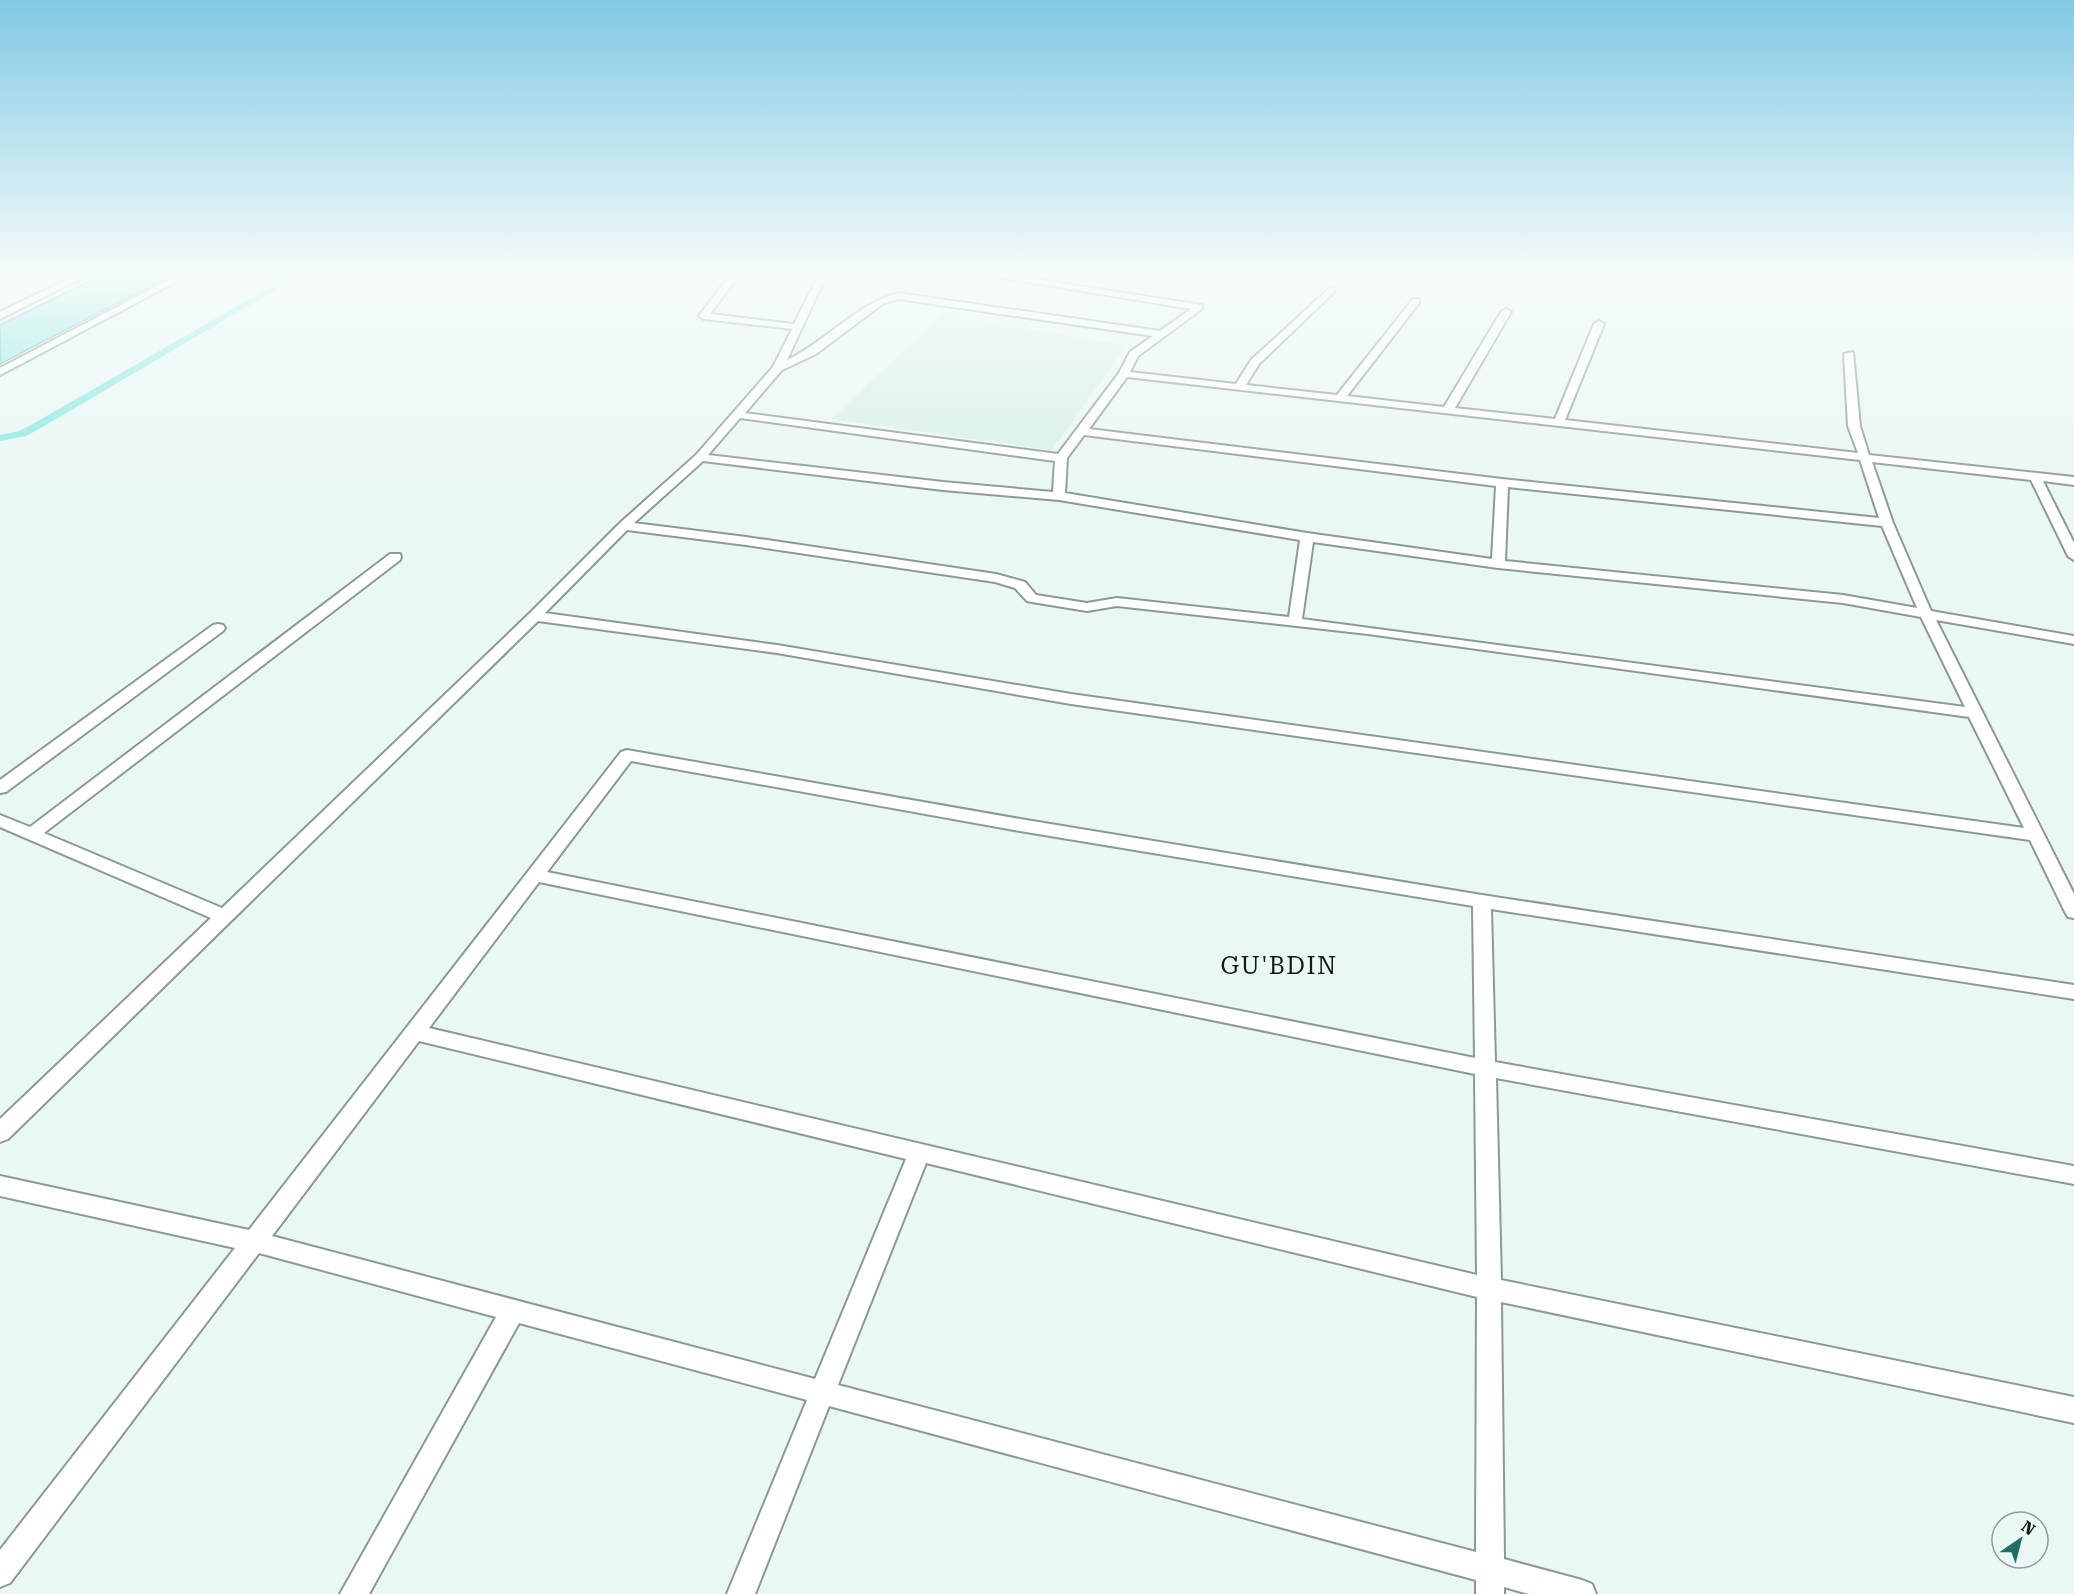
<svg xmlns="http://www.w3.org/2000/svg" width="2074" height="1594" font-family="'Roboto Serif',serif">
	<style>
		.built { fill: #d7efeb }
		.green { fill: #96cec8 }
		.water { fill: #86e8de; stroke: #64aaa2; stroke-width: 1.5 }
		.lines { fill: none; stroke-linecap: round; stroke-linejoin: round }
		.canal { fill: #86e8de; fill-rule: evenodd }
		.minor-casing { stroke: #8c9997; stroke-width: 4 }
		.minor { fill: #fff; fill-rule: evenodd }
		.labels { text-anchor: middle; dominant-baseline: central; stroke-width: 5; stroke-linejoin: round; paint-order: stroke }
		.quarter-label { font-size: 24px; letter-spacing: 1.5px; fill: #131817; stroke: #e9f7f5 }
	</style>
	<rect width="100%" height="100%" fill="#e9f7f5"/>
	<polygon class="built" points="942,315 997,323 1126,346 1052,450 831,419"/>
	<polygon class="green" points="1143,274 1242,274 1246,279 1188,281"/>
	<polygon class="water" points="104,274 173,274 0,364 0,325"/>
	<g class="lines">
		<polygon class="canal" points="293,274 303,274 39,429 26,436 0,441 0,435 19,431 31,425"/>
		<g class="minor-casing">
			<g id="minor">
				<polygon points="79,274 90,274 0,319 0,312"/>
				<polygon points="180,274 191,274 0,375 0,368"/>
				<path d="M731,274H740L710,314L794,324L819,274H827L787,360C826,342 856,304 898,293L1160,331L1191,309L979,274H1002L1202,305V309L1138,356L1130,372L1236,384L1251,360L1331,287L1334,288V292L1259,364L1246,385L1337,395L1413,299H1419V303L1347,396L1444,407L1501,312L1506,309L1511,312L1455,408L1555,419L1594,324L1599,321L1604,324L1565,420L1858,453L1848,426L1844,354L1853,352L1860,426L1869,455L2074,477V485L2043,481L2074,543V560L2068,556L2031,480L1872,462L1893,523L1931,611L2074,636V644L1936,620L2074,894V918L2068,917L2065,912L2030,840L1071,704L777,653L538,621L8,1139L0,1142V1119L211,918L0,827V815L30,827L390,554H400L401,557L400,560L44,833L222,908L530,613L620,523L696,455L773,367L792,329L704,319L699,316ZM898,299L1153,336L1130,352L1119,373L1058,454L745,413L782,370L816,354L884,303ZM1127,377L1860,460L1879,518L1502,479L1089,429ZM740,418L1055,461L1053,492L943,482L708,455ZM1084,435L1496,486L1492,559L1307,533L1065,493L1067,458ZM703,461L943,490L1059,500L1300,540L1289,617L1117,598L1087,603L1036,595L1025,582L996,574L746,537L634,523ZM1508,487L1882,526L1917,608L1843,595L1505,561ZM627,530L746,545L995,582L1015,588L1027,601L1032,602L1087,611L1117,606L1368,634L1969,717L2024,828L1071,694L777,645L545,613ZM1313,542L1498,568L1843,603L1921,617L1965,707L1302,619Z"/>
				<polygon points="218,624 223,625 225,628 223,631 6,792 0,793 0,780 213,625"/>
				<path d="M627,750L1020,819L1482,895L2074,985V999L1491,909L1495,1062L2074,1166V1184L1496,1078L1501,1280L2074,1397V1423L1501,1302L1504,1559L1582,1580L1592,1584L1596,1594H1529L1504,1587V1594H1476V1580L829,1406L755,1594H727L807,1400L519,1323L369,1594H340L496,1317L259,1253L10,1583L0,1587V1550L235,1248L0,1196V1176L249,1230L621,752ZM631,761L1020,831L1473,906L1475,1058L547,872ZM539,882L1475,1074L1477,1275L429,1028ZM419,1041L906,1159L815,1379L272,1236ZM926,1163L1477,1297L1476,1552L838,1385Z"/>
			</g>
		</g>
		<use href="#minor" class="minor"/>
	</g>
	<linearGradient id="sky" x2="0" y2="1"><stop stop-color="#81c9e4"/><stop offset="0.55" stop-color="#f5fbfa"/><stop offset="1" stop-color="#f5fbfa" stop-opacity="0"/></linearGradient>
	<rect width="2074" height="497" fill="url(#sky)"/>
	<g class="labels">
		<g class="quarter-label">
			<text x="1279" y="966">GU'BDIN</text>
		</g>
	</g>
	<g transform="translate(2020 1540) rotate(35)"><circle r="28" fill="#e9f7f5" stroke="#939e9c" stroke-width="1.5"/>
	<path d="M0-4.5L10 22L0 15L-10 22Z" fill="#226c66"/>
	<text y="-9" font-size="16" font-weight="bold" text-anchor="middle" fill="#131817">N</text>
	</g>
</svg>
